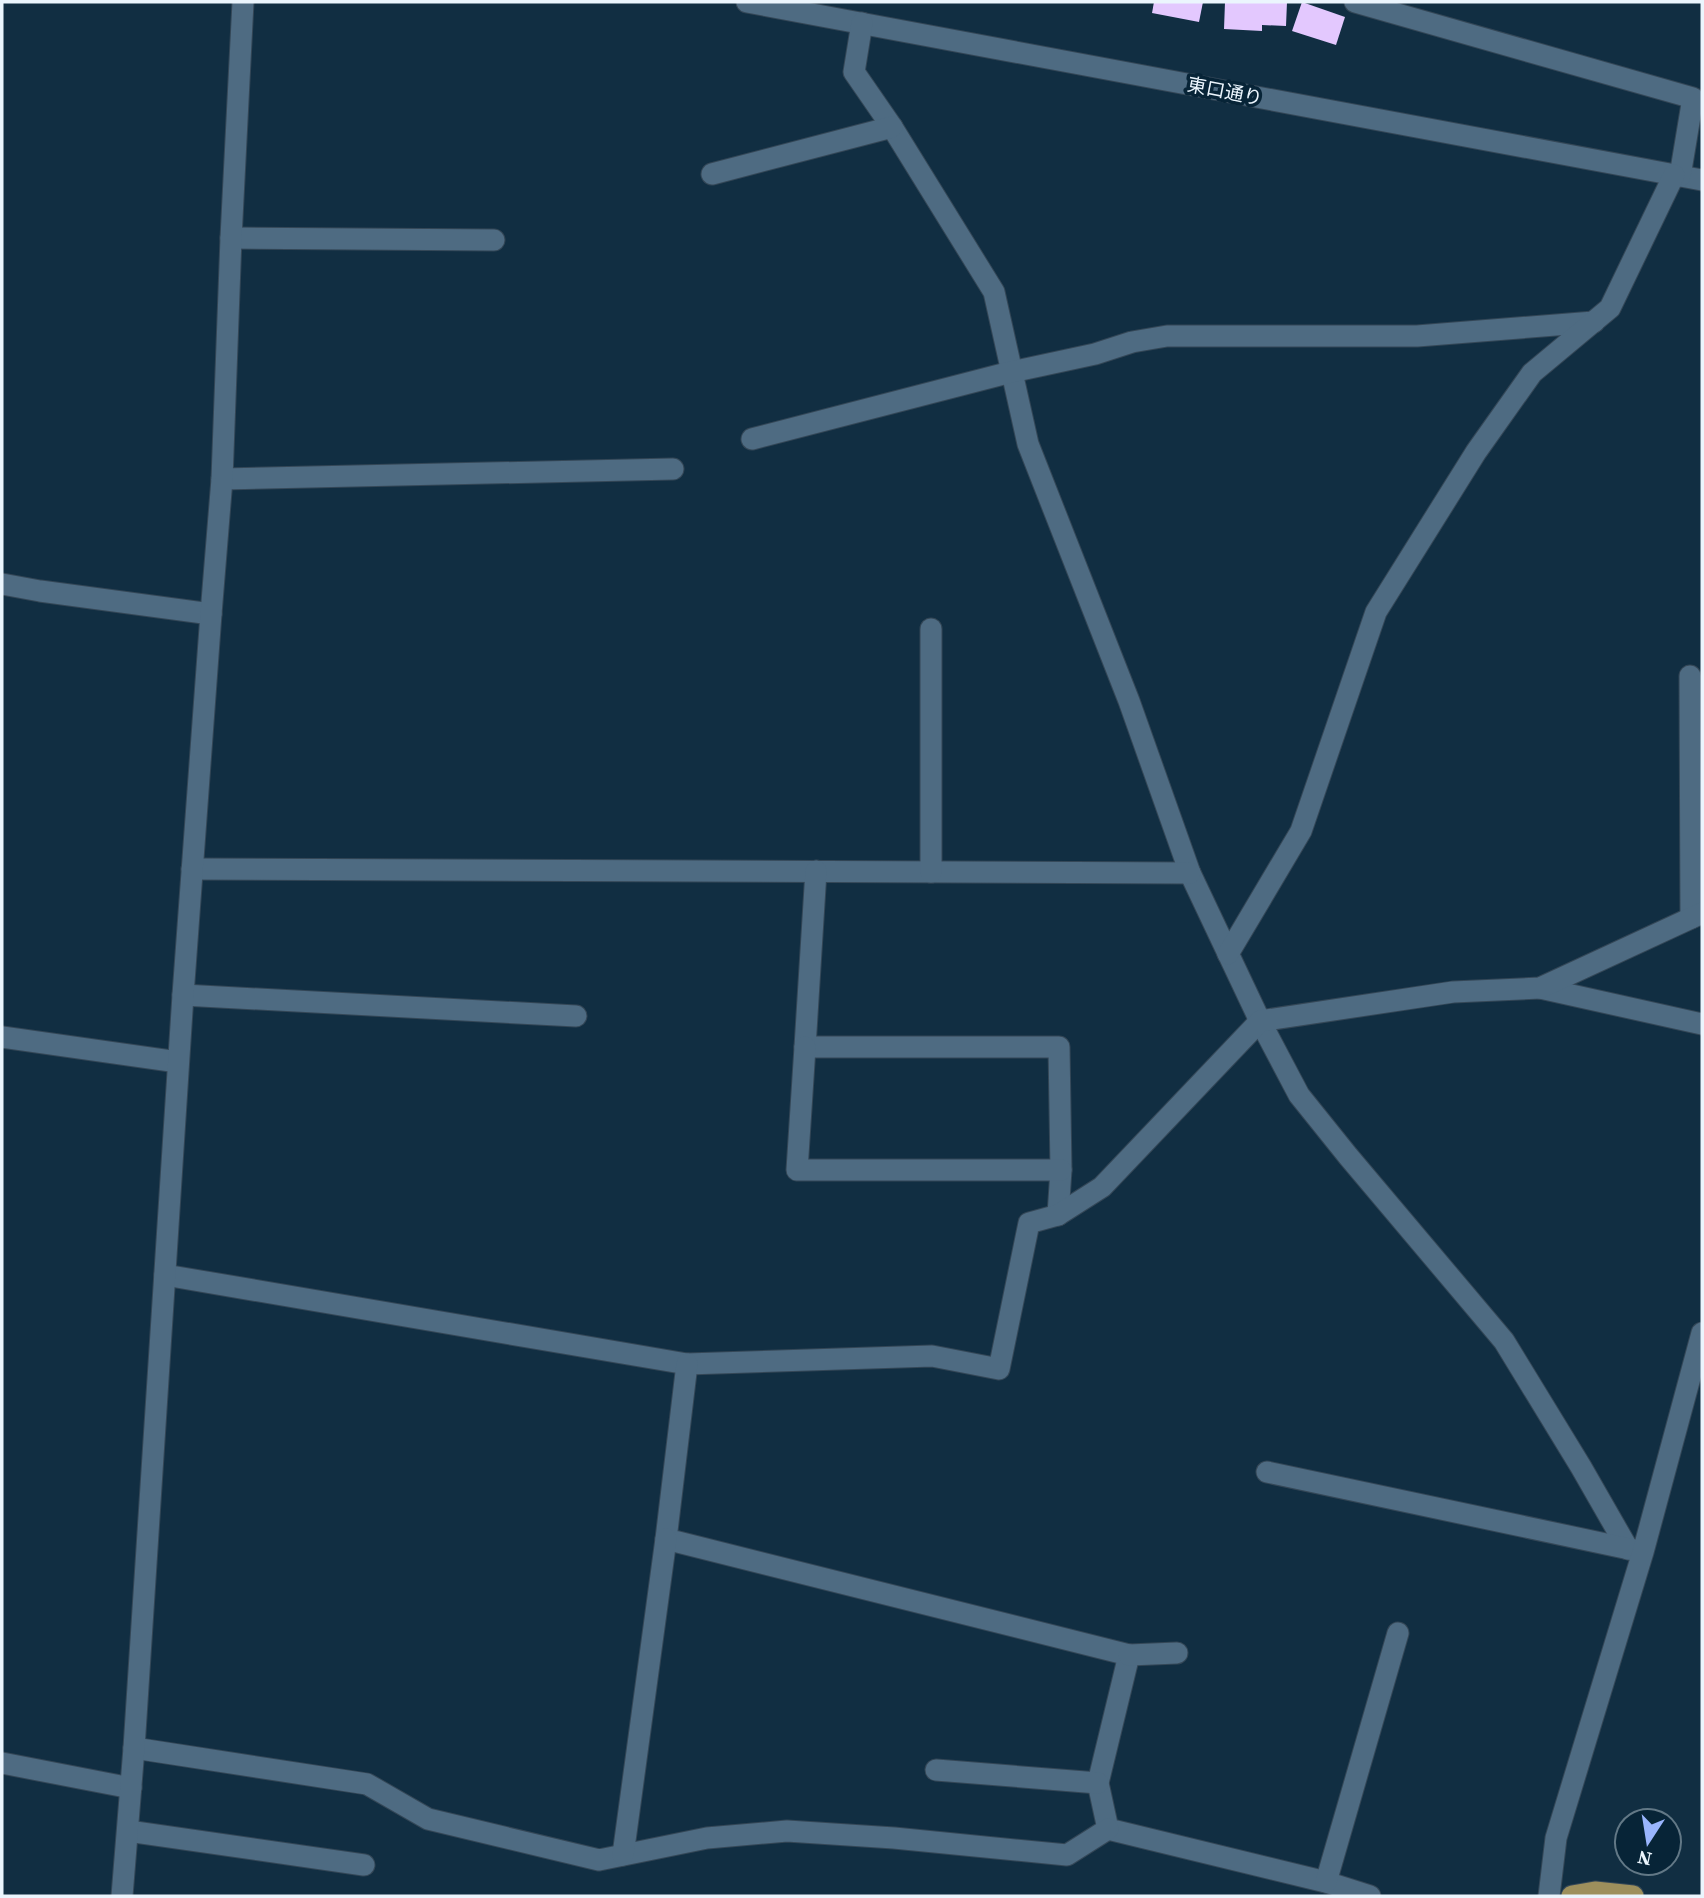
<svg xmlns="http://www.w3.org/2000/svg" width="1704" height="1898" font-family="'Source Serif 4','Noto Sans JP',serif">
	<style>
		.building { fill: #e3c8fe }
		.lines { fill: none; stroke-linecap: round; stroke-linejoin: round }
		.minor-casing { stroke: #344757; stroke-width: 23 }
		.major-casing { stroke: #344757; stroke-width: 23 }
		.minor { stroke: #4e6b82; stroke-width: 21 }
		.major { stroke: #9d8f5c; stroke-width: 21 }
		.labels { text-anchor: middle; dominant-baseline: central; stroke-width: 7; stroke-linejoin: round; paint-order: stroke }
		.street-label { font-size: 19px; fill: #ebf5fd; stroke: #072437 }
	</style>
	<rect width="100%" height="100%" fill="#112e42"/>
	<g class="building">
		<polygon points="1154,2 1203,2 1199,22 1152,13"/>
		<polygon points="1225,2 1287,2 1286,26 1262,25 1262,31 1224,29"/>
		<polygon points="1302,2 1345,17 1336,45 1292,31"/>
	</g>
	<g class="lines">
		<g class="minor-casing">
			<g id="minor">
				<polyline points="747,2 1702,180"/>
				<polyline points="1355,2 1693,98 1680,176"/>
				<polyline points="862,23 854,72 892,127 994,292 1028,444 1129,701 1190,873 1260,1021 1299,1095 1348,1156 1504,1341 1581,1467 1628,1549"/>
				<polyline points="712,174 892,127"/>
				<polyline points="231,238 494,240"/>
				<polyline points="752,439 1011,372 1095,354 1132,342 1167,336 1417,336 1594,322"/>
				<polyline points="222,479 673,469"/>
				<polyline points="2,584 40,591 211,614"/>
				<polyline points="1690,676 1691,918"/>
				<polyline points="192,869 1190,873"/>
				<polyline points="816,871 805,1047 1059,1047 1061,1170 1058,1215"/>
				<polyline points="931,872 931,629"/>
				<polyline points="1228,954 1301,831 1376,612 1476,452 1532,373 1610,308 1674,175"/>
				<polyline points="1540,988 1702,1024"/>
				<polyline points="183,995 576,1016"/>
				<polyline points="2,1037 178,1062"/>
				<polyline points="805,1047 797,1170 1061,1170"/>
				<polyline points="165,1275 687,1364 932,1356 999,1369 1029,1223 1058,1215 1102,1187 1260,1021 1453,992 1540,988 1702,913"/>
				<polyline points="687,1364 666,1539 1129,1655 1098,1783 1108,1829 1326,1882 1370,1896"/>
				<polyline points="1267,1472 1634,1550"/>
				<polyline points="1129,1655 1177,1653"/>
				<polyline points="134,1748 367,1784 428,1819 599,1860 707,1838 787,1831 894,1838 1067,1855 1108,1829"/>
				<polyline points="2,1763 131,1788"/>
				<polyline points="936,1770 1098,1783"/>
				<polyline points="128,1831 364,1865"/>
				<polyline points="623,1855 666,1539"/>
				<polyline points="1326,1882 1398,1633"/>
				<polyline points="122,1896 134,1748 183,995 211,614 222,479 231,238 243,2"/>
				<polyline points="1549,1896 1556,1838 1643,1552 1702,1333"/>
			</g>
		</g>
		<g class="major-casing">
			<polyline id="major" points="1572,1896 1595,1892 1633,1896"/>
		</g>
		<use href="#minor" class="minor"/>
		<use href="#major" class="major"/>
	</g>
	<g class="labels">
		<g class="street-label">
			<text transform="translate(1225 91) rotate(11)">東口通り</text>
		</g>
	</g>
	<rect width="1704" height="1898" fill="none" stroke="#ebf5fd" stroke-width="7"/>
	<g transform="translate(1648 1842) rotate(192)"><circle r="33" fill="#072437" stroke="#627886" stroke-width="2"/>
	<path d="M0-5L12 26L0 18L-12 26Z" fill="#99b5fd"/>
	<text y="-10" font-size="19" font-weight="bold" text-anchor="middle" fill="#ebf5fd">N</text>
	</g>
</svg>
